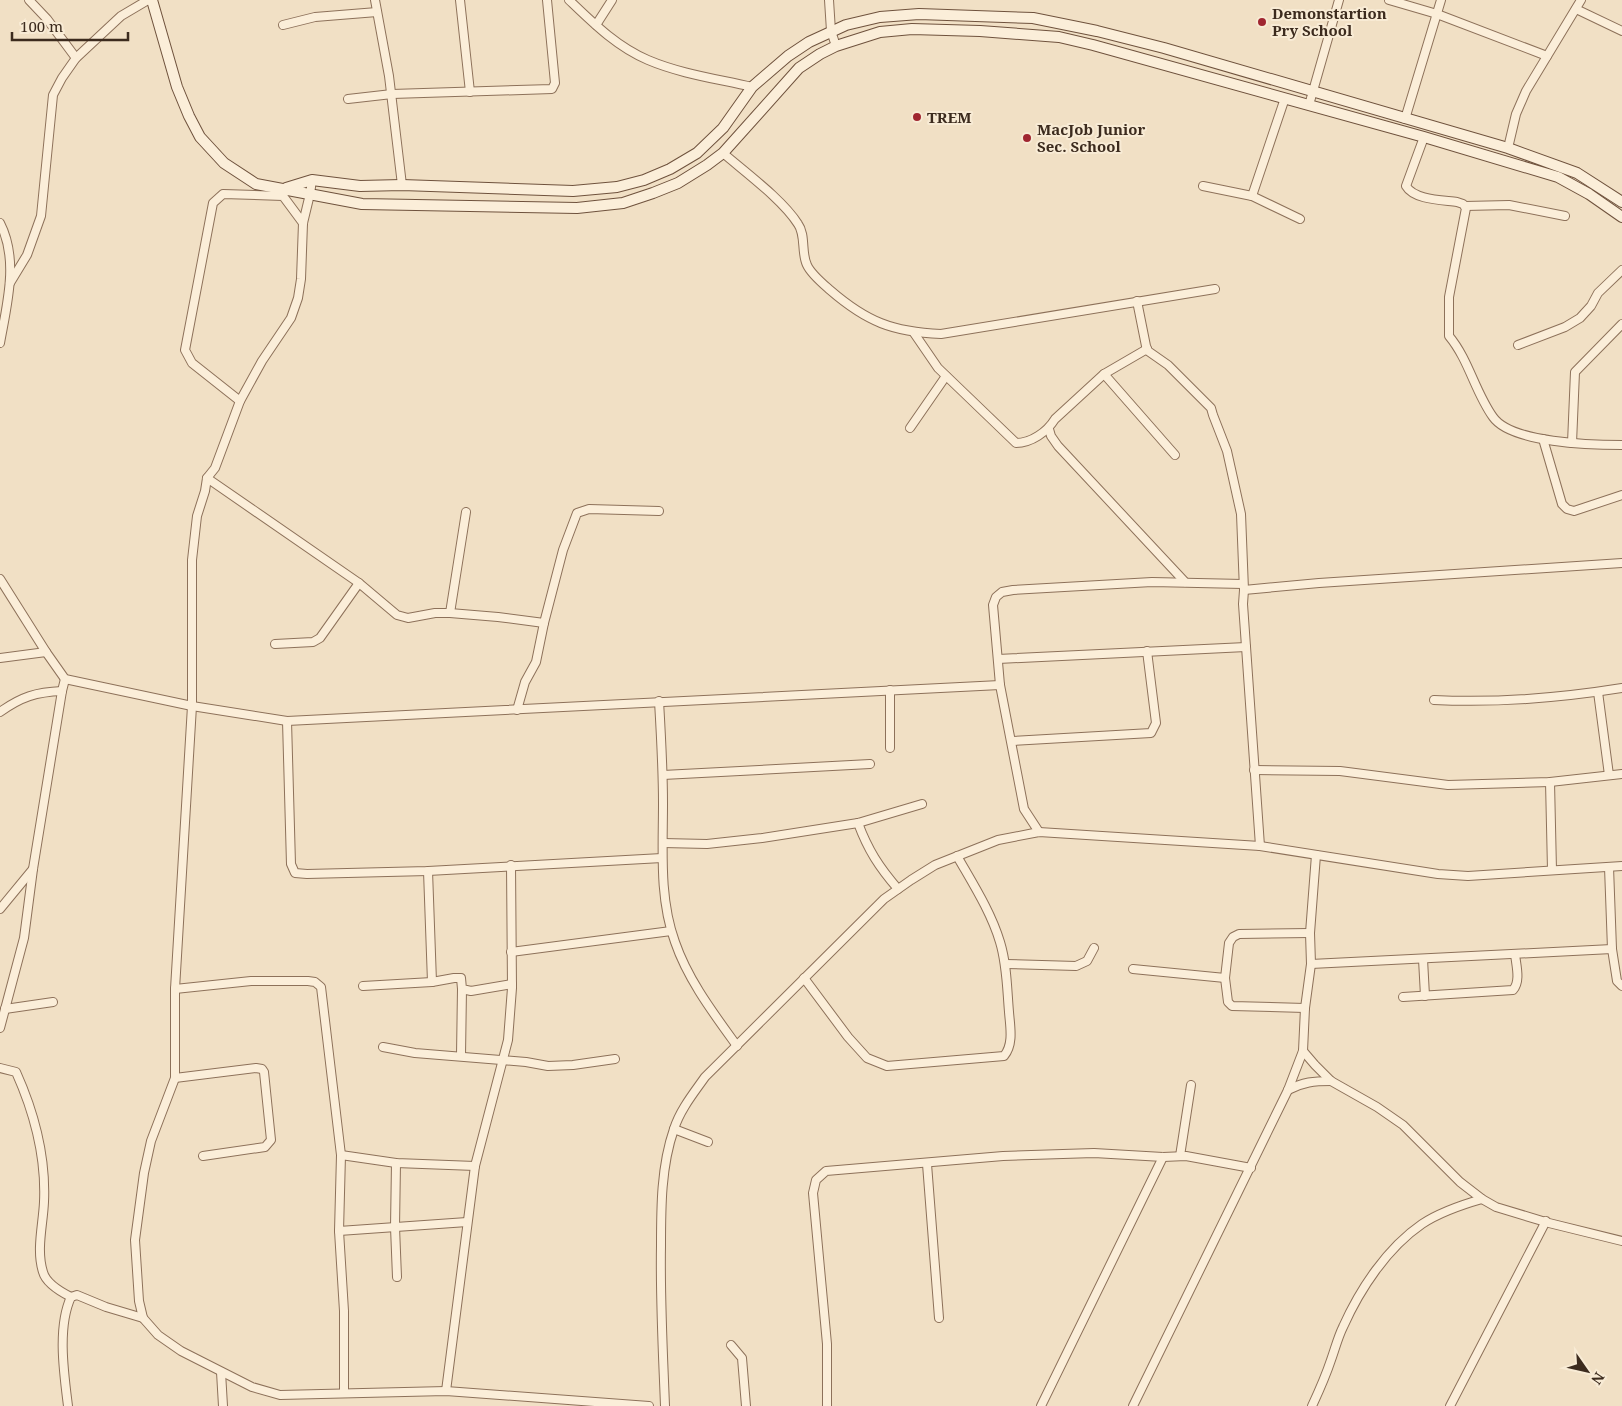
<svg xmlns="http://www.w3.org/2000/svg" width="1622" height="1406" font-family="'Noto Serif',serif">
	<style>
		.lines { fill: none; stroke-linecap: round; stroke-linejoin: round }
		.street-casing { stroke: #8d715a; stroke-width: 10 }
		.secondary-casing { stroke: #6f523d; stroke-width: 12 }
		.street { stroke: #fbeed9; stroke-width: 8 }
		.secondary { stroke: #fbeed9; stroke-width: 10 }
		.poi-dot { fill: #a02630; stroke: #f8ebd5; stroke-width: 2 }
		.labels { text-anchor: middle; dominant-baseline: central; stroke-width: 4; stroke-linejoin: round; paint-order: stroke }
		.poi-label { font-size: 15px; font-weight: bold; fill: #3c2b1e; stroke: #f8ebd5; text-anchor: start }
	</style>
	<rect width="100%" height="100%" fill="#f1e0c5"/>
	<g class="lines">
		<g class="street-casing">
			<g id="street">
				<polyline points="29,0 47,19 76,58"/>
				<polyline points="375,0 389,76 402,185"/>
				<polyline points="460,0 470,92"/>
				<path d="M569,0C593,23 617,47 648,60C681,74 718,79 752,87"/>
				<polyline points="829,0 831,31 836,46"/>
				<polyline points="1389,0 1437,14 1547,56"/>
				<polyline points="1576,9 1622,31"/>
				<polyline points="283,25 315,17 377,12"/>
				<polyline points="596,25 612,0"/>
				<polyline points="348,99 392,94 552,89 555,83 547,0"/>
				<polyline points="1309,105 1339,0"/>
				<polyline points="1405,119 1441,0"/>
				<path d="M1424,137L1406,186C1414,200 1443,200 1457,202L1463,204L1466,208L1449,297V336C1469,360 1475,392 1493,417C1511,443 1592,445 1622,445"/>
				<polyline points="1508,148 1516,114 1526,91 1581,0"/>
				<path d="M723,153C745,172 783,200 798,224C806,235 801,253 807,265C811,274 822,283 830,290C867,322 893,332 941,334L1215,289"/>
				<polyline points="312,180 310,194 303,223 301,279 298,298 291,318 262,361 240,401 215,468 207,478 205,491 197,516 192,560 192,706 175,989 175,1078 151,1141 144,1173 135,1240 139,1301 143,1318 158,1335 181,1351 252,1387 280,1395 446,1391 649,1406"/>
				<polyline points="1203,186 1252,196 1300,219"/>
				<polyline points="1252,196 1285,98"/>
				<polyline points="1465,206 1509,205 1565,216"/>
				<path d="M0,223C19,260 7,304 0,343"/>
				<polyline points="10,283 27,255 41,216 53,95 62,78 76,58 121,16 148,0"/>
				<polyline points="1137,301 1146,346 1148,351 1168,365 1211,408 1213,415 1227,451 1241,514 1244,590 1243,604 1260,846"/>
				<path d="M914,333L938,368L1016,443C1031,443 1047,432 1055,419L1104,374L1147,349"/>
				<polyline points="1518,345 1565,327 1580,318 1591,306 1598,293 1622,270"/>
				<polyline points="1104,374 1175,455"/>
				<polyline points="240,401 192,363 185,350 213,203 223,194 283,196 303,223"/>
				<polyline points="910,428 946,376"/>
				<polyline points="1049,429 1051,436 1058,446 1185,582"/>
				<polyline points="1543,439 1562,504 1567,509 1574,511 1622,495"/>
				<polyline points="1572,443 1575,372 1622,324"/>
				<polyline points="207,478 359,583 397,615 408,618 435,613 450,613 498,617 544,623"/>
				<polyline points="0,579 46,652 65,679 192,706 287,721 1000,685"/>
				<polyline points="1244,590 1319,583 1622,563"/>
				<polyline points="450,613 466,512"/>
				<polyline points="275,644 313,642 320,638 359,583"/>
				<polyline points="0,658 46,652"/>
				<polyline points="998,659 1246,647"/>
				<polyline points="890,690 890,748"/>
				<polyline points="1598,692 1609,775"/>
				<path d="M1434,700C1496,703 1560,698 1622,688"/>
				<path d="M659,701C661,735 663,769 663,803C663,850 659,898 675,942C688,980 714,1014 737,1046"/>
				<polyline points="517,710 525,682 536,662 544,623 563,550 577,513 589,509 659,511"/>
				<path d="M0,712C21,697 36,692 62,691"/>
				<polyline points="287,721 291,864 295,873 307,874 428,871 662,858"/>
				<polyline points="1012,741 1151,733 1156,723 1147,651"/>
				<polyline points="1254,770 1340,771 1448,785 1550,782 1622,774"/>
				<polyline points="663,775 870,764"/>
				<polyline points="1550,782 1552,870"/>
				<path d="M858,823C868,850 879,867 898,889"/>
				<polyline points="1039,832 1024,809 1000,685 993,605 996,597 1002,592 1013,590 1152,582 1243,584"/>
				<polyline points="663,843 707,844 762,838 858,823 922,804"/>
				<polyline points="1609,867 1612,949 1617,981 1622,986"/>
				<polyline points="428,871 432,982"/>
				<polyline points="0,909 33,869"/>
				<polyline points="511,952 671,931"/>
				<polyline points="1423,959 1425,996"/>
				<polyline points="1005,964 1076,966 1087,961 1094,948"/>
				<polyline points="1311,964 1612,949"/>
				<polyline points="1133,969 1225,978"/>
				<path d="M804,978L848,1037L867,1058L887,1066L1004,1056C1014,1044 1010,1026 1009,1012C1007,989 1007,965 1000,942C991,912 973,884 957,856"/>
				<polyline points="363,986 432,982 454,978 461,978 462,989 471,991 512,984"/>
				<polyline points="175,989 251,981 308,981 315,982 321,987 341,1155 339,1231 344,1311 344,1393"/>
				<path d="M1403,997L1513,990C1521,981 1516,965 1515,954"/>
				<polyline points="1305,1008 1232,1006 1228,1002 1225,978 1229,943 1233,937 1239,934 1310,933"/>
				<polyline points="5,1009 53,1002"/>
				<polyline points="0,1028 24,938 33,869 62,691 65,679"/>
				<polyline points="383,1047 415,1053 526,1062 548,1066 573,1065 615,1059"/>
				<polyline points="1303,1051 1315,1065 1331,1081 1377,1107 1403,1125 1460,1182 1482,1199 1496,1207 1549,1223 1622,1241"/>
				<polyline points="461,1055 462,989"/>
				<path d="M0,1068L16,1072C34,1112 46,1158 44,1202C43,1225 36,1250 43,1272C46,1283 61,1292 71,1297"/>
				<polyline points="175,1078 256,1068 262,1069 264,1072 271,1140 265,1147 203,1156"/>
				<path d="M1288,1090C1303,1082 1314,1081 1331,1081"/>
				<polyline points="674,1129 708,1142"/>
				<polyline points="341,1155 396,1163 475,1166"/>
				<polyline points="1180,1156 1191,1085"/>
				<polyline points="396,1163 395,1227 397,1277"/>
				<polyline points="927,1164 939,1318"/>
				<polyline points="339,1231 467,1222"/>
				<polyline points="731,1345 742,1358 746,1406"/>
				<polyline points="221,1372 223,1406"/>
				<polyline points="446,1391 475,1166 508,1040 512,988 511,865"/>
				<path d="M68,1406C64,1374 57,1327 71,1297L77,1295L106,1307L143,1318"/>
				<path d="M665,1406C663,1353 660,1299 661,1246C661,1208 661,1166 674,1129C680,1110 693,1094 705,1077L884,899L911,880L935,865L998,840L1039,832L1260,846L1438,874L1468,876L1622,866"/>
				<polyline points="827,1406 827,1344 813,1193 816,1180 826,1171 1003,1156 1094,1153 1163,1157 1186,1156 1251,1168"/>
				<polyline points="1041,1406 1163,1157"/>
				<polyline points="1133,1406 1288,1090 1303,1051 1305,1008 1311,964 1310,933 1316,855"/>
				<path d="M1312,1406C1319,1391 1326,1375 1331,1360C1335,1349 1338,1337 1343,1327C1360,1289 1387,1248 1422,1224C1440,1212 1461,1205 1482,1199"/>
				<polyline points="1450,1406 1546,1221"/>
			</g>
		</g>
		<g class="secondary-casing">
			<g id="secondary">
				<polyline points="152,0 177,87 189,116 200,137 224,163 256,184 362,204 577,208 623,203 653,193 678,183 707,165 723,153 799,68 820,54 836,46 880,32 912,29 980,31 1059,37 1093,45 1424,137 1558,177 1589,194 1622,217"/>
				<polyline points="286,188 312,180 360,186 402,185 573,191 617,187 644,180 670,169 697,153 723,128 752,87 788,56 809,42 846,25 880,17 919,14 1033,18 1097,31 1164,48 1508,148 1577,173 1622,202"/>
			</g>
		</g>
		<use href="#street" class="street"/>
		<use href="#secondary" class="secondary"/>
	</g>
	<g class="poi-dot">
		<circle cx="1262" cy="22" r="5"/>
		<circle cx="917" cy="117" r="5"/>
		<circle cx="1027" cy="138" r="5"/>
	</g>
	<g class="labels">
		<g class="poi-label">
			<text x="1272" y="13">Demonstartion<tspan x="1272" dy="17">Pry School</tspan></text>
			<text x="927" y="117">TREM</text>
			<text x="1037" y="129">MacJob Junior<tspan x="1037" dy="17">Sec. School</tspan></text>
		</g>
	</g>
	<g transform="translate(1587 1371) rotate(124)" stroke="#f8ebd5" stroke-width="4" paint-order="stroke">
	<path d="M0-4L9 19L0 12L-9 19Z" fill="#3c2b1e"/>
	<text y="-8" font-size="14" font-weight="bold" text-anchor="middle" fill="#3c2b1e">N</text>
	</g>
	<path d="M12 32v8h116v-8" fill="none" stroke="#3c2b1e" stroke-width="2.5"/>
	<text x="20" y="32" font-size="15" fill="#3c2b1e" stroke="#f8ebd5" stroke-width="4" paint-order="stroke">100 m</text>
</svg>
